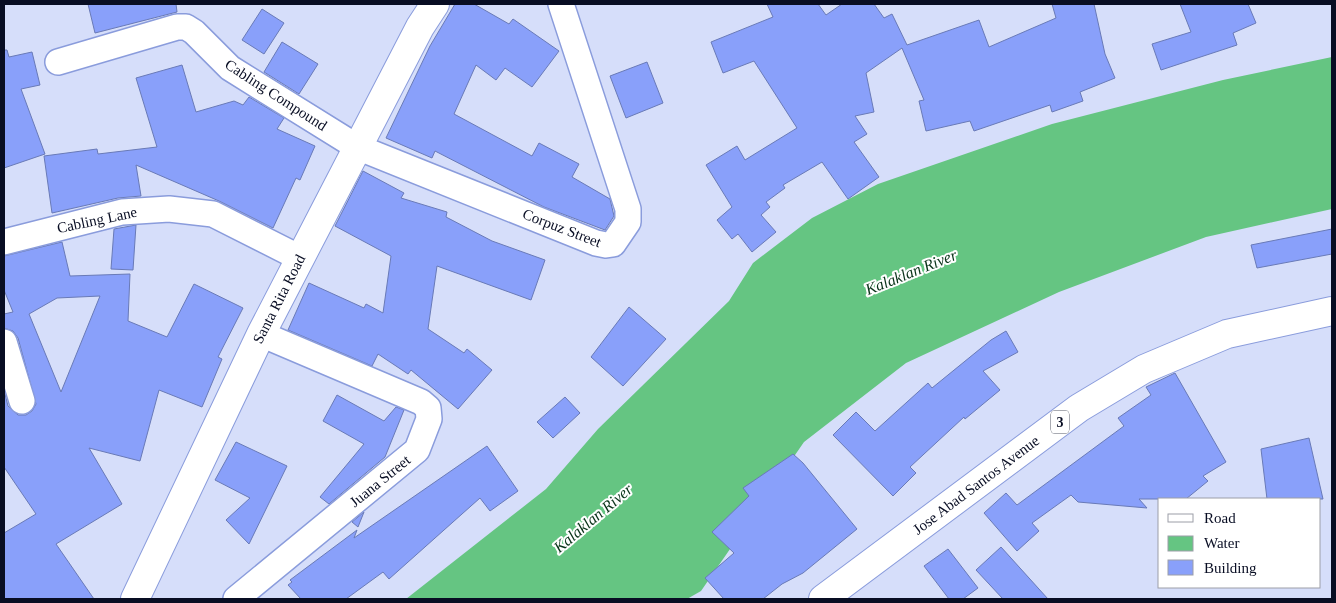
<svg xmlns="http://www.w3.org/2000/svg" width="1336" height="603" font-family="'Times New Roman',serif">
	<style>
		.water { fill: #65c582 }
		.building { fill: #89a0fa; stroke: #697ab7; fill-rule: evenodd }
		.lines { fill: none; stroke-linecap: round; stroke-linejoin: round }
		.street-casing { stroke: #8a9cdc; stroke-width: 28 }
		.secondary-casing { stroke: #8a9cdc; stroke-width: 30 }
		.highway-casing { stroke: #8a9cdc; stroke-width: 30 }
		.street { stroke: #fff; stroke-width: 25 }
		.secondary { stroke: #fff; stroke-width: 28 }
		.highway { stroke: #fff; stroke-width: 28 }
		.labels { text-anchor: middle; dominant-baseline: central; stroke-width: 4; stroke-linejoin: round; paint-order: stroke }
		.shield { fill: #fff; stroke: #525665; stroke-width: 1 }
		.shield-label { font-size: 14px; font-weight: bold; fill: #080d23 }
		.street-label { font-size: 15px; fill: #080d23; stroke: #fff }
		.water-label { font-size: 16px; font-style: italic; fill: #093319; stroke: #fff }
	</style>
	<rect width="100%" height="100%" fill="#d6defa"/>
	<polygon class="water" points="1332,57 1332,209 1206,237 1059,292 906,363 804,442 701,591 687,599 406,599 546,489 598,429 729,301 753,263 812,218 878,184 1052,124 1223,80"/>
	<g class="building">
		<polygon points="88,4 176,4 177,12 95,33"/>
		<polygon points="455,4 474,4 509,24 513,19 559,51 532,87 505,68 496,80 476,65 454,114 532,156 539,143 579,164 572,177 610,199 614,216 605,230 544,207 435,151 432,158 386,138 430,46"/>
		<polygon points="767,4 818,4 826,15 842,4 874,4 884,18 892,14 907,45 979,20 989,47 1056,18 1052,4 1094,4 1105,54 1115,78 1080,92 1083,101 1052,112 1050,105 974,131 970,121 926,131 919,101 924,100 902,48 866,73 874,112 855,116 867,134 854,142 879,177 848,199 822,162 783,185 785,188 766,202 770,207 761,215 776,232 752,252 738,234 732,239 717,220 732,207 706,165 737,146 745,160 797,128 754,61 723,73 711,42 773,17"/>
		<polygon points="1180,4 1248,4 1256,23 1233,33 1237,45 1161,70 1152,44 1191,32"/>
		<polygon points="262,9 284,23 264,54 242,40"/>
		<polygon points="282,42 318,64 299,94 264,72"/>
		<polygon points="4,50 7,50 9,57 32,52 40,85 21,89 45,154 4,168"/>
		<polygon points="647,62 663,103 626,118 610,76"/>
		<polygon points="182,65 196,112 234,101 243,105 249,97 284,118 277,129 315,146 300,180 296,178 273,228 219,201 136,165 141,196 118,198 52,213 44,156 97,149 98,154 157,147 136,78"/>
		<polygon points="363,171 404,193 401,198 447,212 446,217 492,241 545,260 531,300 437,266 428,329 464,353 467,349 492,370 458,409 411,370 408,374 378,354 372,366 288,330 309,283 364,308 366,304 383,313 391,256 335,226"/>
		<polygon points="136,225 133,270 111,269 114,229"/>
		<polygon points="1332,229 1332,254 1257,268 1251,245"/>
		<path d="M62,242L70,276L130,274L128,321L167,337L194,284L243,308L218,357L222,359L202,407L159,390L140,461L89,448L122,504L56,544L94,599H4V533L36,514L4,467V390L8,406L18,415H26L32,411L36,404L18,338L13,331L4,328V314L13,312L4,290V256ZM100,296L61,392L29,314L57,298Z"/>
		<polygon points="629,307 666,339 623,386 591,357"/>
		<polygon points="1006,331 1018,352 983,371 1000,390 965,419 964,417 910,467 916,473 893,496 833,435 856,412 875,431 928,383 932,388 991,340"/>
		<polygon points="1175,373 1226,462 1203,476 1208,481 1186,499 1139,499 1147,508 1078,502 1071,495 1032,523 1039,531 1017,551 984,513 1006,493 1017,505 1124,426 1118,418 1151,395 1146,387"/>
		<polygon points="337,395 384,421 396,407 404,410 385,457 329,504 320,497 364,444 323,421"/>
		<polygon points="565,397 580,413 553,438 537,422"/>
		<polygon points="1309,438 1323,499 1267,499 1261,449"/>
		<polygon points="236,442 287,466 249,544 226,520 250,498 215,480"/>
		<polygon points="487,446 518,491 490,511 480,498 389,579 383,572 346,599 301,599 288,585 292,582 290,580 357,530 354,538"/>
		<polygon points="793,454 803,463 857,529 803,573 782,584 763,599 724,599 705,578 734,553 712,532 749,496 743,488"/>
		<polygon points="364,512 358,527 352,522"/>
		<polygon points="1001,547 1048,599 1003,599 976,570"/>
		<polygon points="948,549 978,588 963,599 949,599 924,566"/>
	</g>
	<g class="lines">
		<g class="street-casing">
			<g id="street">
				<polyline points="58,62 177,27 186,27 194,32 230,68 357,147 596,243 606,245 613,244 628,222 628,209 561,4"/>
				<polyline points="4,242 122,212 169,209 213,214 300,258"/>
				<polyline points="4,342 22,401"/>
				<polyline points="236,599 417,450 429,419 428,408 421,402 261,334"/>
			</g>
		</g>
		<g class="secondary-casing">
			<polyline id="secondary" points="135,599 261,334 420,27 435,4"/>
		</g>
		<g class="highway-casing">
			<polyline id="highway" points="823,599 1079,408 1144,369 1227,334 1332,311"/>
		</g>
		<use href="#street" class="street"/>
		<use href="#secondary" class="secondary"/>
		<use href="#highway" class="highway"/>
	</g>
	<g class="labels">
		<rect class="shield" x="1051" y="410.5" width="18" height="23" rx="4"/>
		<g class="shield-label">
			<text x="1060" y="422">3</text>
		</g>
		<g class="street-label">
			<text transform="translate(276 95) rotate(33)">Cabling Compound</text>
			<text transform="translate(97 220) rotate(-12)">Cabling Lane</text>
			<text transform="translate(562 228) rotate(21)">Corpuz Street</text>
			<text transform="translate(279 299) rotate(-63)">Santa Rita Road</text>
			<text transform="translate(380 481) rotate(-39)">Juana Street</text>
			<text transform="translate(976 485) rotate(-37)">Jose Abad Santos Avenue</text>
		</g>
		<g class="water-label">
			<text transform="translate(911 272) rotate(-22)">Kalaklan River</text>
			<text transform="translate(593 518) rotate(-40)">Kalaklan River</text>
		</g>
	</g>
	<rect width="1336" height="603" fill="none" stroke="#080d23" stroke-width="10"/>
	<rect x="1158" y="498" width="162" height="90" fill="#ffffff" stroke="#9c9ea7"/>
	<rect x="1168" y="514" width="25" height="8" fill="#ffffff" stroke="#9c9ea7"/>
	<text x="1204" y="523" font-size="15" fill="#080d23">Road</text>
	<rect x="1168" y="536" width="25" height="15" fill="#65c582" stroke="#9c9ea7"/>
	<text x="1204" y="548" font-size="15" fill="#080d23">Water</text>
	<rect x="1168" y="560" width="25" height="15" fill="#89a0fa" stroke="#9c9ea7"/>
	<text x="1204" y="573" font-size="15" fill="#080d23">Building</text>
</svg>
